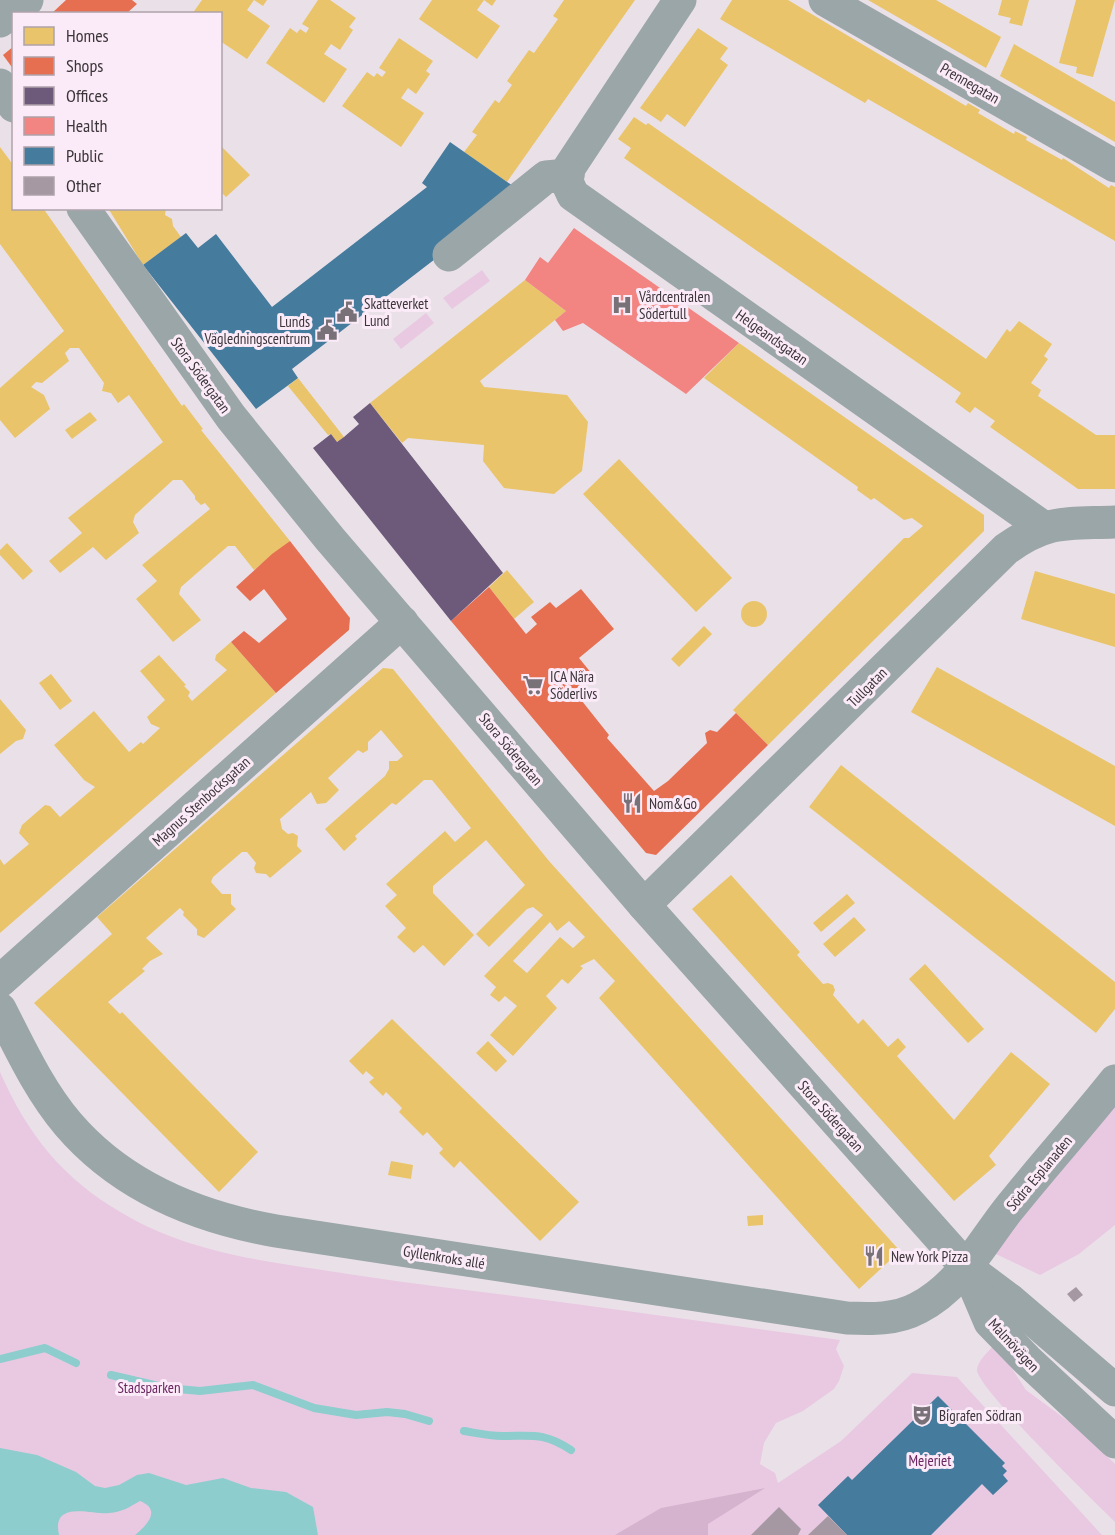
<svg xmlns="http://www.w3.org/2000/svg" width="1115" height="1535" font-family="'PT Sans Narrow',sans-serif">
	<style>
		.green { fill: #e9c9e2 }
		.forest { fill: #d5b2ce }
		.water { fill: #8dcdcd }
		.homes { fill: #e9c46a; fill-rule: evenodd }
		.shops { fill: #e76f51 }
		.offices { fill: #6d597a }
		.health { fill: #f28482 }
		.public { fill: #457b9d }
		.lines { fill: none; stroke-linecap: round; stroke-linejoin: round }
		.stream { stroke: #8dcdcd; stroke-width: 8 }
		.building { fill: #a698a3 }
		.minor { stroke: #9aa6a8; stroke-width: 33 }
		.labels { text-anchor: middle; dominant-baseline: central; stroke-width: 6; stroke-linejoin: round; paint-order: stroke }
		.street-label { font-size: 15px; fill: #3b353a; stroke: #fbeaf7 }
		.poi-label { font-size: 15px; fill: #3b353a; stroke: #fbeaf7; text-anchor: start }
		.park-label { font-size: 15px; fill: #6a2760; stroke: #fbeaf7 }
	</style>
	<rect width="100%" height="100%" fill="#eae1e8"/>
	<g class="green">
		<polygon points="482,270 490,281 452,309 443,298"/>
		<polygon points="426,313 434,323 401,349 393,339"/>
		<path d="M0,1072C28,1135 62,1178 122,1213C183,1249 248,1259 316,1269C371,1278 426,1285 482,1292C601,1307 721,1324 840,1340L836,1349L844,1366L839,1381L834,1389L803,1411L776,1423L764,1443L760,1464L775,1473L778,1483L841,1441L912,1373L957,1377L1102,1535H0Z"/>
		<polygon points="1115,1081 1115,1225 1079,1254 1040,1275 981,1247"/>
		<path d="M992,1347L1005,1358L1026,1390L1079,1429L1115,1464V1522C1095,1502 977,1388 977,1370C977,1362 987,1353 992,1347Z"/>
	</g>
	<polygon class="forest" points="765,1488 708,1524 708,1535 615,1535 661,1508"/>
	<path class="water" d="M0,1448L37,1455L76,1472L95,1486L105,1488L119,1485L137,1475L149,1473L186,1485L223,1478L251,1488L286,1492L313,1507L318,1535H135C147,1525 162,1510 140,1501C129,1507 123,1512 109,1513C93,1515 51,1499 59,1535H0Z"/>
	<g class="homes">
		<polygon points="202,0 267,0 263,6 254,0 247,10 270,26 247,59 220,41 220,14 192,14"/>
		<polygon points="318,0 330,0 356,18 349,27 353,30 340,50 331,44 324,54 347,69 324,103 266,63 290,28 297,33 300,29 306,33 309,28 302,24"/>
		<polygon points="432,0 496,0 492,6 484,0 477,10 500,26 477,59 419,19"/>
		<polygon points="564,0 635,0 507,182 464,152 477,135 472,132 495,100 499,103 512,85 507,81 529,50 534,53 558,19 553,16"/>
		<polygon points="732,0 788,0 966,106 968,103 980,110 978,113 1014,134 1015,131 1027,137 1026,140 1062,160 1063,158 1109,188 1111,185 1115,187 1115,241 868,99 865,103 720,19"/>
		<polygon points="868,0 936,0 1001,37 986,68"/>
		<polygon points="1002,0 1029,0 1022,26 1009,23 1011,18 998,15"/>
		<polygon points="1076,0 1115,0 1093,77 1076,73 1077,67 1059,63"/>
		<polygon points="698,28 728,48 720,59 728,65 685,127 667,114 661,122 640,108"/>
		<polygon points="399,38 433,61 426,71 430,74 416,94 408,88 401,98 424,113 401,147 342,106 367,72 374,77 377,73 382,77 386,72 379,68"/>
		<polygon points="1014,44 1115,102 1115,142 1000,76"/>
		<polygon points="634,117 646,125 648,123 986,359 1007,329 1010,332 1019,321 1052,344 1044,356 1048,359 1031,383 1041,390 1038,396 1096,435 1115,435 1115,489 1078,489 990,427 995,421 975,407 970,413 955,402 961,393 624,158 631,148 618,139"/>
		<polygon points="220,145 250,175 226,197 220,191"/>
		<polygon points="0,147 14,166 14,208 43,208 182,406 184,404 203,429 201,430 290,541 254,570 235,546 228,546 181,587 179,594 201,620 173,642 136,599 157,581 142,565 210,509 205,503 201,505 195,499 195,496 182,480 173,480 135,515 133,522 139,533 106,560 93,547 60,573 49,561 82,533 68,518 163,442 129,395 118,403 111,393 102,391 104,383 79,348 70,348 65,353 69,361 42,383 36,382 31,387 44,395 50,409 15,438 0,420 0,388 64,331 0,244"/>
		<polygon points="108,208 166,208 165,215 172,219 173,226 181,237 143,265"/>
		<polygon points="525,280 566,311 480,381 484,387 567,395 588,422 582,471 554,494 504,488 483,461 484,445 408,438 402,443 370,403"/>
		<polygon points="739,343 984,515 984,531 768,745 733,710 904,538 909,538 923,526 912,518 904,520 874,498 871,500 857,490 858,487 704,378"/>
		<polygon points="298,378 344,437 337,442 331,434 328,435 288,386"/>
		<polygon points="90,412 97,420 72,439 65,430"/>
		<polygon points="619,459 732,578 696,612 583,494"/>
		<polygon points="7,543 33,571 23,580 0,555 0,550"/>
		<polygon points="507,570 534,602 514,619 489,587"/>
		<polygon points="1035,571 1115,594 1115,647 1021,619"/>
		<circle cx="754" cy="614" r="13"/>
		<polygon points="704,626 712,634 679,667 671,659"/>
		<polygon points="231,642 276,693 0,933 0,859 4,865 29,844 19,833 22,825 45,805 50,806 60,817 95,787 84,780 54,745 94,711 129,752 141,742 143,744 160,728 151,724 147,717 165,700 140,671 159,655 186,685 184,686 190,692 188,696 192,701 227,670 215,660 216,655"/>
		<polygon points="937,667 1115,766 1115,826 911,712"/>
		<path d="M383,668L393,669L549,861L900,1251L859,1289L599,998L615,981L594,959L580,966L583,968L568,984L562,979L546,996L557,1008L513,1056L490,1035L517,1006L505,996L499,1002L490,995L496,987L484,976L543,915L533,907L527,909L489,947L476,934L525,885L486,840L433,886V893L474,935L444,966L423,945L414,953L397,937L406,928L385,906L397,895L386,884L445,831L455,842L471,828L432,780H424L396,805L392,803L355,836L357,839L344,851L325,829L385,776L389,769V761H397L403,756L381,730L368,742V750L363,753L358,750L328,778L339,790L326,803L317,804L311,792L280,819L282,829L288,834L293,833L298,836L297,846L302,851L270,878L266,874L256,873L254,868L256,863L247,852H242L213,877L211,882L222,894H231V904L236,909L204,938L197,935V929L183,915L184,912L180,908L146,938L163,954L150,961L142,969L145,971L108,1002L120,1014L122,1012L258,1152L219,1192L34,1003L112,934L97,917ZM569,921L585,937L573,948L560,937L527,973L513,961L550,922L557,931Z"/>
		<polygon points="51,674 72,701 60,710 39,683"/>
		<polygon points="0,699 26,730 23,739 16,741 0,754"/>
		<polygon points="841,765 1115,982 1115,1009 1096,1033 809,807"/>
		<polygon points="731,875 800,952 797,955 823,984 828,983 833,985 835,990 833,995 858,1024 863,1019 888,1047 898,1038 906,1047 897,1056 954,1120 1011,1052 1050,1084 989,1156 996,1165 954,1201 692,909"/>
		<polygon points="847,894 855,903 821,932 813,923"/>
		<polygon points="854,917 866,930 835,957 823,944"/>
		<polygon points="925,964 984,1029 968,1043 909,979"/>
		<polygon points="392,1019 579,1202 540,1241 460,1161 454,1168 439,1153 443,1149 427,1132 423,1136 399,1112 402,1108 386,1092 383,1096 369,1082 374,1078 366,1071 363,1075 349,1061"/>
		<polygon points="488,1041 507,1061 496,1072 476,1053"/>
		<polygon points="391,1161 413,1165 411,1179 388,1175"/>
		<polygon points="763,1215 763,1225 748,1226 747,1216"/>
	</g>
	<g class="shops">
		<polygon points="66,0 132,0 137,4 126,14 51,14"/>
		<polygon points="14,46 14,70 3,55"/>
		<polygon points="290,541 350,618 349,630 276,693 231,642 244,631 259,643 287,619 264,589 250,601 236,587 272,554"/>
		<polygon points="489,587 526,634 537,624 531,617 550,602 556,608 581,589 614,629 579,658 592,674 574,691 609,735 607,738 654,791 668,781 707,743 705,733 710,730 717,732 736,713 768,745 656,855 646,853 451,621"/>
	</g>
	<polygon class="offices" points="370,403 503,573 451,621 313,448 331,434 337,442 344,437 359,424 353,417"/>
	<polygon class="health" points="574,228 739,343 686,394 583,323 563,331 555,320 566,311 525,280 540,257 548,263"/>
	<g class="public">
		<polygon points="450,142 513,186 478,226 292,369 298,378 256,409 143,265 186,233 198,248 216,234 272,307 427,187 422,183"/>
		<polygon points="938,1396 1005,1463 1002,1466 1007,1471 1003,1475 1008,1481 993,1495 982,1484 931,1535 847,1535 818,1505 848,1476 852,1480"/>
	</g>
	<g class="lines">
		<g class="stream">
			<polyline points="0,1359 45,1348 76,1363"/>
			<polyline points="111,1375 167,1388 200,1391 253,1385 314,1408 356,1415 387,1412 405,1414 429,1421"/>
			<path d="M464,1431C476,1433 489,1436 502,1436C532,1436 544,1432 571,1450"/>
		</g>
	</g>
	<g class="building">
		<polygon points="1076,1287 1083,1295 1074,1302 1067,1294"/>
		<polygon points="779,1507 801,1529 798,1535 751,1535"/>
		<polygon points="828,1516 847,1535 808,1535"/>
	</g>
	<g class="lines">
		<g class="minor">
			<polyline points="680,0 569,168 567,182 573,195 1043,527"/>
			<polyline points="825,0 1115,166"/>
			<polyline points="0,21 27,0"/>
			<polyline points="0,85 14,106"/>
			<polyline points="83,208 231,417 330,539 644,905 967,1268 1010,1300 1115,1390"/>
			<polyline points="449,255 546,177 568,175"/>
			<path d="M644,905L1006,549C1048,519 1066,524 1115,522"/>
			<polyline points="0,981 402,622"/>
			<path d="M0,1009C20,1048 39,1090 68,1124C121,1186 196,1217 276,1231L847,1318C871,1319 896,1320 918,1308C959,1287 980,1246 1007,1211C1042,1167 1080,1125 1115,1081"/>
			<polyline points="967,1268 990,1322 1027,1360 1115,1442"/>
		</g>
	</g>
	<defs>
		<g id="hospital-bare" transform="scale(1.62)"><path d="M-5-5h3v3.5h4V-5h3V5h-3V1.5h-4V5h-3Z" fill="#787177" stroke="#fbeaf7" stroke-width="2.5" paint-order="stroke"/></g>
		<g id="civic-bare" transform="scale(1.62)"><path d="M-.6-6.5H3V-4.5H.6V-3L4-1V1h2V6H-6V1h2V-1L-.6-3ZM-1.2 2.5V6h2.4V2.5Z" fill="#787177" stroke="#fbeaf7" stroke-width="2.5" paint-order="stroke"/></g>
		<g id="supermarket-bare" transform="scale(1.62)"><path d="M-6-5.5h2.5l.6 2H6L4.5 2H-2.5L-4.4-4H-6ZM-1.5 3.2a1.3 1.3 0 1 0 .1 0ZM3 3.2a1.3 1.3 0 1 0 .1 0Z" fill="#787177" stroke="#fbeaf7" stroke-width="2.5" paint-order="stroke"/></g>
		<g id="restaurant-bare" transform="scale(1.62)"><path d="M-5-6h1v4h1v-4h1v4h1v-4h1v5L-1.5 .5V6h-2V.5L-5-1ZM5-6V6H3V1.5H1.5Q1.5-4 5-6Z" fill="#787177" stroke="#fbeaf7" stroke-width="2.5" paint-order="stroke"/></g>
		<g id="theatre-bare" transform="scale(1.62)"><path d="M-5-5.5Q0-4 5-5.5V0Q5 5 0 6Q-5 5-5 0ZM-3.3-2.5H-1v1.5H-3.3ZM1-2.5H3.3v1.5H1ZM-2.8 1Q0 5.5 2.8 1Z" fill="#787177" stroke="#fbeaf7" stroke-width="2.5" paint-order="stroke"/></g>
	</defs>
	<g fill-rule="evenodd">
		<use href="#hospital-bare" x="622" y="305"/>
		<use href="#civic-bare" x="347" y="312"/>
		<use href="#civic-bare" x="327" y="330"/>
		<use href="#supermarket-bare" x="533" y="685"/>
		<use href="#restaurant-bare" x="632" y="803"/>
		<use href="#restaurant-bare" x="874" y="1256"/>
		<use href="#theatre-bare" x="922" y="1415"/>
	</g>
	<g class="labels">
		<g class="street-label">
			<text transform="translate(970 83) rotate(30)">Prennegatan</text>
			<text transform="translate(772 337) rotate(35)">Helgeandsgatan</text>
			<text transform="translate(201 375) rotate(54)">Stora Södergatan</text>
			<text transform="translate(867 687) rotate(-45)">Tullgatan</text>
			<text transform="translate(511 749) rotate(50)">Stora Södergatan</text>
			<text transform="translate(201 801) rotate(-42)">Magnus Stenbocksgatan</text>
			<text transform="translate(831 1116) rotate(48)">Stora Södergatan</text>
			<text transform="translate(1039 1173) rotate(-50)">Södra Esplanaden</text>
			<text transform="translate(444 1257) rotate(9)">Gyllenkroks allé</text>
			<text transform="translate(1014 1345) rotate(47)">Malmövägen</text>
		</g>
		<g class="poi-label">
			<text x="639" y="296">Vårdcentralen<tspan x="639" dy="17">Södertull</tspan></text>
			<text x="364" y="303">Skatteverket<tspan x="364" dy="17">Lund</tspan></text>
			<text x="310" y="321" text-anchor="end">Lunds<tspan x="310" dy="17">Vägledningscentrum</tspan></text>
			<text x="550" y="676">ICA Nära<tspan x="550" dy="17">Söderlivs</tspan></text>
			<text x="649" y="803">Nom&amp;Go</text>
			<text x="891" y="1256">New York Pizza</text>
			<text x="939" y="1415">Bigrafen Södran</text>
		</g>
		<g class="park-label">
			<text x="149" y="1387">Stadsparken</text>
			<text x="930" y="1460">Mejeriet</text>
		</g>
	</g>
	<rect x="12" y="12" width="210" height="198" fill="#fbeaf7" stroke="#aea2ab" stroke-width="1.5"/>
	<rect x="24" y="27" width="30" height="18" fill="#e9c46a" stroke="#aea2ab" stroke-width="1.5"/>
	<text x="66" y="42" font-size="18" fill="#3b353a">Homes</text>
	<rect x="24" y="57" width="30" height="18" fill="#e76f51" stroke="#aea2ab" stroke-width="1.5"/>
	<text x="66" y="72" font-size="18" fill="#3b353a">Shops</text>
	<rect x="24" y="87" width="30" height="18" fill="#6d597a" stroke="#aea2ab" stroke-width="1.5"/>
	<text x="66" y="102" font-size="18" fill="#3b353a">Offices</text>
	<rect x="24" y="117" width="30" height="18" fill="#f28482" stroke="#aea2ab" stroke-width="1.5"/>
	<text x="66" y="132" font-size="18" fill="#3b353a">Health</text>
	<rect x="24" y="147" width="30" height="18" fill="#457b9d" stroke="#aea2ab" stroke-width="1.5"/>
	<text x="66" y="162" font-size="18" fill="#3b353a">Public</text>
	<rect x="24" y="177" width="30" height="18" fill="#a698a3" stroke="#aea2ab" stroke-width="1.5"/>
	<text x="66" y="192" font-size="18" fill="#3b353a">Other</text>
</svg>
